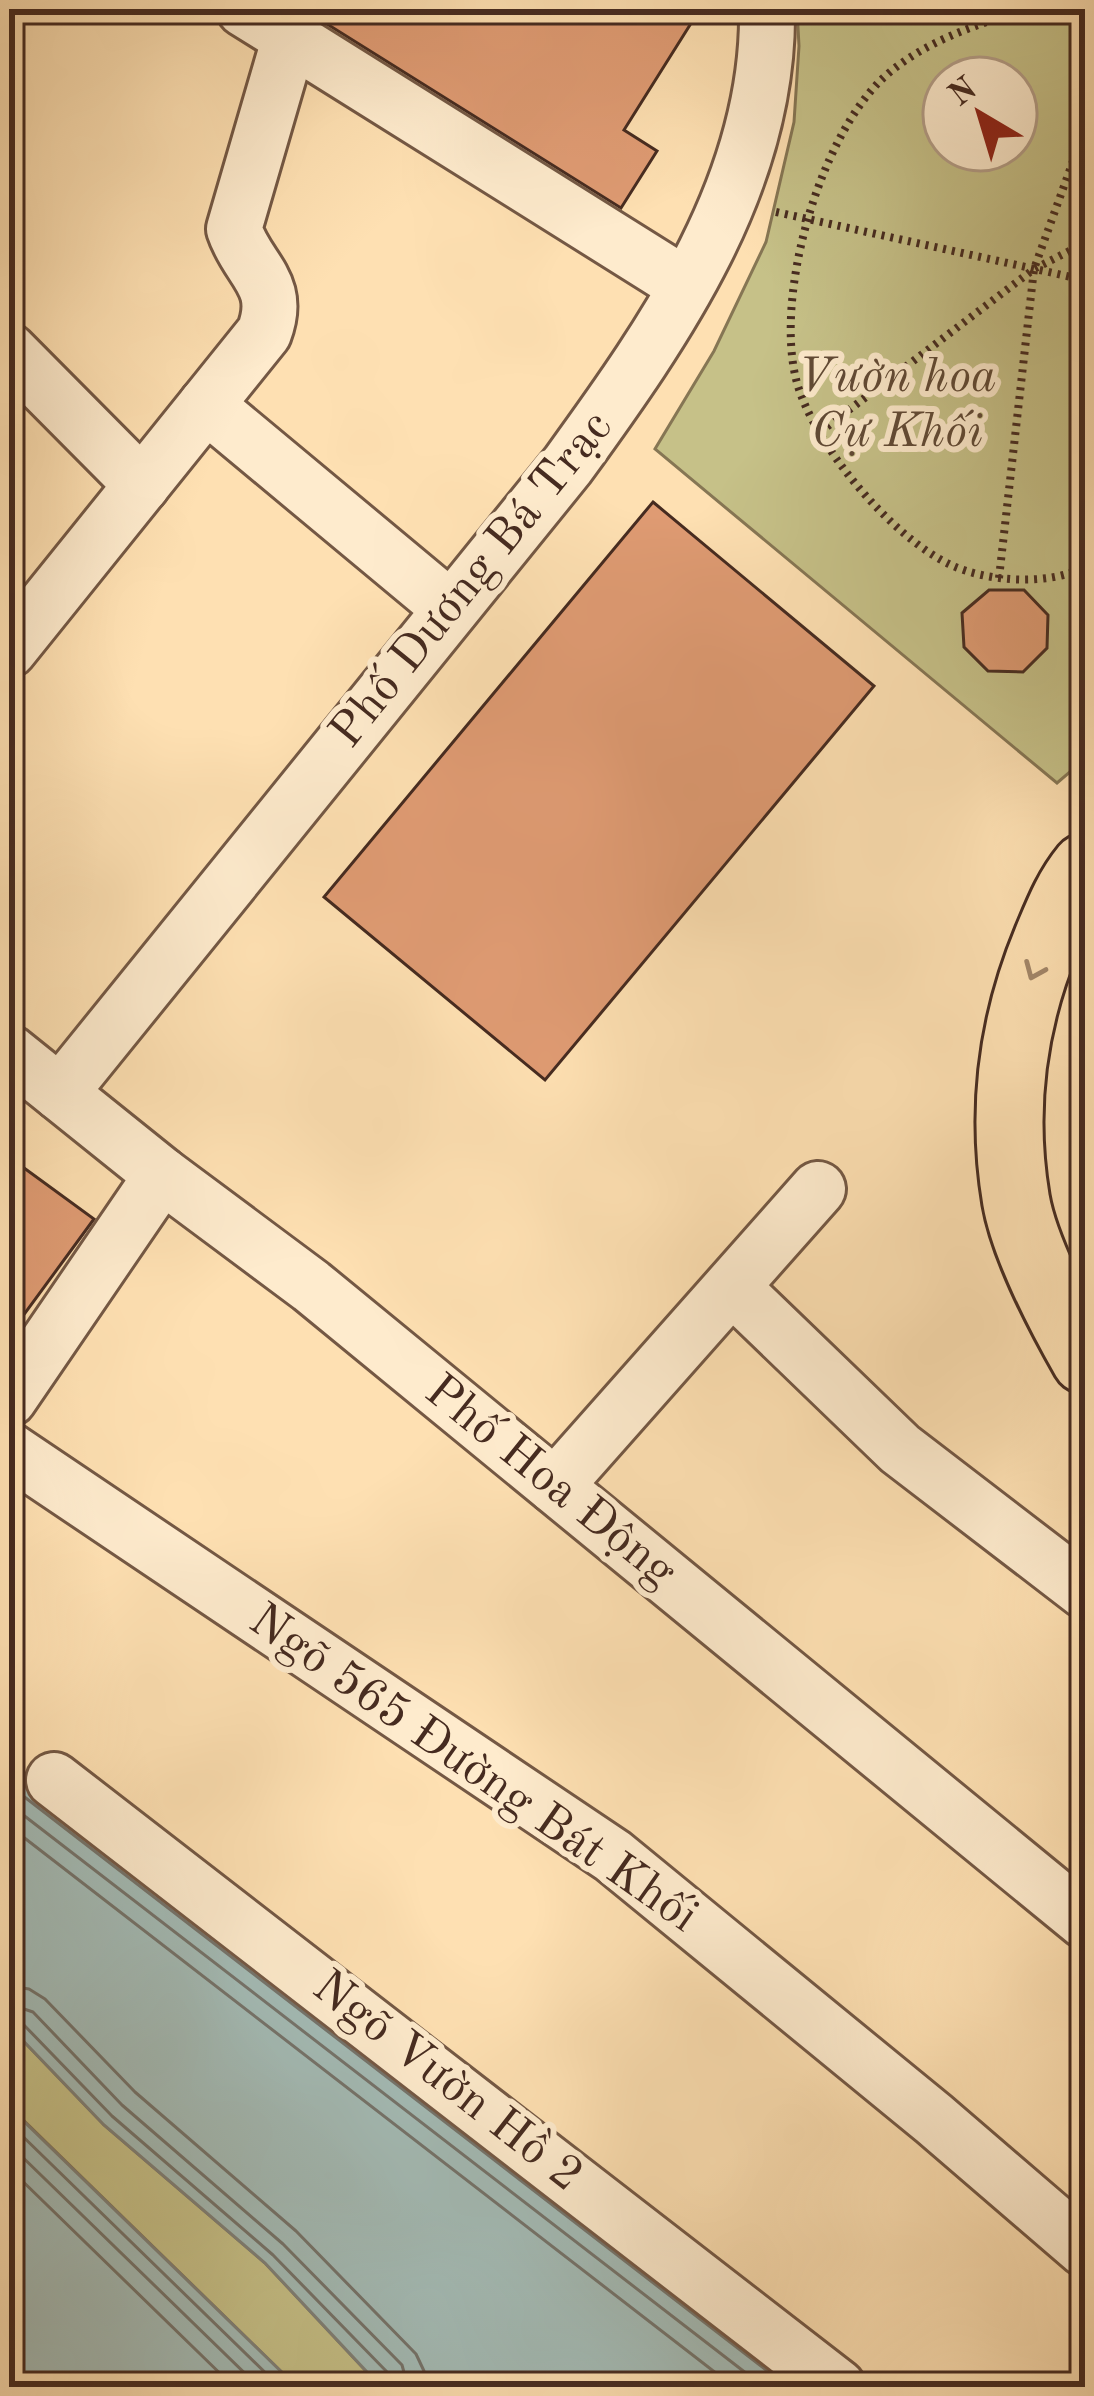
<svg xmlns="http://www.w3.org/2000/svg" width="1094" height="2396" font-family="'Old Standard TT',serif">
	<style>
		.green { fill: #c6c188; stroke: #867654; stroke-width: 3; fill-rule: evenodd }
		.water { fill: #a3bbb6; stroke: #7e817a; stroke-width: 3 }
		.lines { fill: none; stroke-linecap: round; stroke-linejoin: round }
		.shore { stroke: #74736b; stroke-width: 3 }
		.building { fill: #df9b73; stroke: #462b20; stroke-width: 3 }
		.minor-casing { stroke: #745844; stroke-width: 60 }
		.highway-casing { stroke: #462b20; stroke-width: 72 }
		.path { stroke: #462b20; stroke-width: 8; stroke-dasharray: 3 6; stroke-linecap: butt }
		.minor { stroke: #feebcd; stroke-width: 54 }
		.highway { stroke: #fee0b2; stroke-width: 66 }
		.oneway { stroke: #a28669 }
		.labels { text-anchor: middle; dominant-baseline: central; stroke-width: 12; stroke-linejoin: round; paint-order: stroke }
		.park-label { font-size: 48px; font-style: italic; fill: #604935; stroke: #feebcd }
		.street-label { font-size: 48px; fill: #462b20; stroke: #feebcd }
	</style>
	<rect width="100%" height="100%" fill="#fee0b2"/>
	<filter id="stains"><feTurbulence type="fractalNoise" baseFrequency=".00167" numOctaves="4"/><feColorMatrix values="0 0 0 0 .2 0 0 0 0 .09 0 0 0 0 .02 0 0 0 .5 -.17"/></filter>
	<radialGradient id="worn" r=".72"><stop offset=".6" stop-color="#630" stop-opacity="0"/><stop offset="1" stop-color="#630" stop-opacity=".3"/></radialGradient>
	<g class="green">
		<path d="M797,9H1085V759L1057,783L655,449L714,351L766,242L794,122L799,46ZM944,78H1016V150H944Z"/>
		<polygon points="9,2026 104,2125 265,2263 368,2373 387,2387 297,2387 9,2106"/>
	</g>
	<g class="water">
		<polygon points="9,1769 808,2387 387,2387 368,2373 265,2263 104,2125 9,2026"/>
		<polygon points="9,2107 297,2387 9,2387"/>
	</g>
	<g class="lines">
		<g class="shore">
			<polyline points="9,1785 788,2387"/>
			<polyline points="9,1804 764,2387"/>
			<polyline points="9,1826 734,2387"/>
			<polyline points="9,1986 29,1989 45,1999 135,2092 296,2231 416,2354 424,2371 426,2387"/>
			<polyline points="9,2004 33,2012 122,2105 283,2244 402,2365 408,2387"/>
			<polyline points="9,2019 22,2023 112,2116 273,2255 389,2374 393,2387"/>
			<polyline points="9,2123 280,2387"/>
			<polyline points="9,2144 259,2387"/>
			<polyline points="9,2168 234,2387"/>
		</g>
	</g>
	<g class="building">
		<polygon points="303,9 700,9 624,130 657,151 621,208"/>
		<polygon points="653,502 874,686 545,1080 324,897"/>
		<polygon points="989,590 1024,590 1048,615 1047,648 1023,672 988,671 964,647 962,613"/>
		<polygon points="9,1157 94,1219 9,1335"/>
	</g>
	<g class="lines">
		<g class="minor-casing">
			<g id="minor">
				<polyline points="244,9 685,285"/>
				<polyline points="9,351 142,485"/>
				<polyline points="206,405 451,609"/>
				<path d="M9,650L264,333C283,283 248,271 234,229L290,37"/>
				<polyline points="9,1052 162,1175 311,1286 1085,1921"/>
				<path d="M60,1093L568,465C666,330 770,182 767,9"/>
				<polyline points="732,1287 900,1449 1085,1591"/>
				<polyline points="9,1399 162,1175"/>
				<polyline points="9,1450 613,1856 934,2119 1085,2249"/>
				<polyline points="555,1486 818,1189"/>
				<polyline points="54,1780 838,2387"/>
			</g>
		</g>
		<g class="highway-casing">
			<path id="highway" d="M1085,867C1067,889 1058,913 1047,939C1012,1023 1001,1110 1016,1200C1024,1247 1061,1318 1085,1360"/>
		</g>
		<g class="path">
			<path d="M1029,9C977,24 921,42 881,80C819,141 775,294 796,379C812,443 891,537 951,565C988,582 1048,586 1085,567"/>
			<polyline points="776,212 1085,280"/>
			<polyline points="820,432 1034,269 1085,243"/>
			<polyline points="999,578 1034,269 1085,128"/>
		</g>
		<use href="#minor" class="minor"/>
		<use href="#highway" class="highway"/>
	</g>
	<defs><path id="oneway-chevron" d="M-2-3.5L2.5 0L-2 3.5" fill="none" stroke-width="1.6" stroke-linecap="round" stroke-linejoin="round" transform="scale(3)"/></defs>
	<use class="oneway" href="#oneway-chevron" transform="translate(1034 971) rotate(113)"/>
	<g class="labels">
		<g class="park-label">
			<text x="897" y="378">Vườn hoa<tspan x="897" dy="55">Cự Khối</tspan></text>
		</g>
		<g class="street-label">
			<text transform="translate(472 580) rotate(-51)">Phố Dương Bá Trạc</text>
			<text transform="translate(550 1482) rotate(39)">Phố Hoa Động</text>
			<text transform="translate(473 1769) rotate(35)">Ngõ 565 Đường Bát Khối</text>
			<text transform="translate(447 2082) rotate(38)">Ngõ Vườn Hồ 2</text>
		</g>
	</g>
	<rect width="1094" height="2396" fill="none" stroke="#fee0b2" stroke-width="48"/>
	<rect x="12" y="12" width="1070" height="2372" fill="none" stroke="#462b20" stroke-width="6"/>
	<rect x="24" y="24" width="1046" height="2348" fill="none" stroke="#462b20" stroke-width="3"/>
	<g transform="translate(980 114) rotate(322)"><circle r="57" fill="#feebcd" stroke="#b49e88" stroke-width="3"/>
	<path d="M0-9L21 45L0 30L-21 45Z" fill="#8f2418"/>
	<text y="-18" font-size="33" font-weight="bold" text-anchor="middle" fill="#462b20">N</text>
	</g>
	<rect width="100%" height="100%" filter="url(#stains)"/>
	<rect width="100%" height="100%" fill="url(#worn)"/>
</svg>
